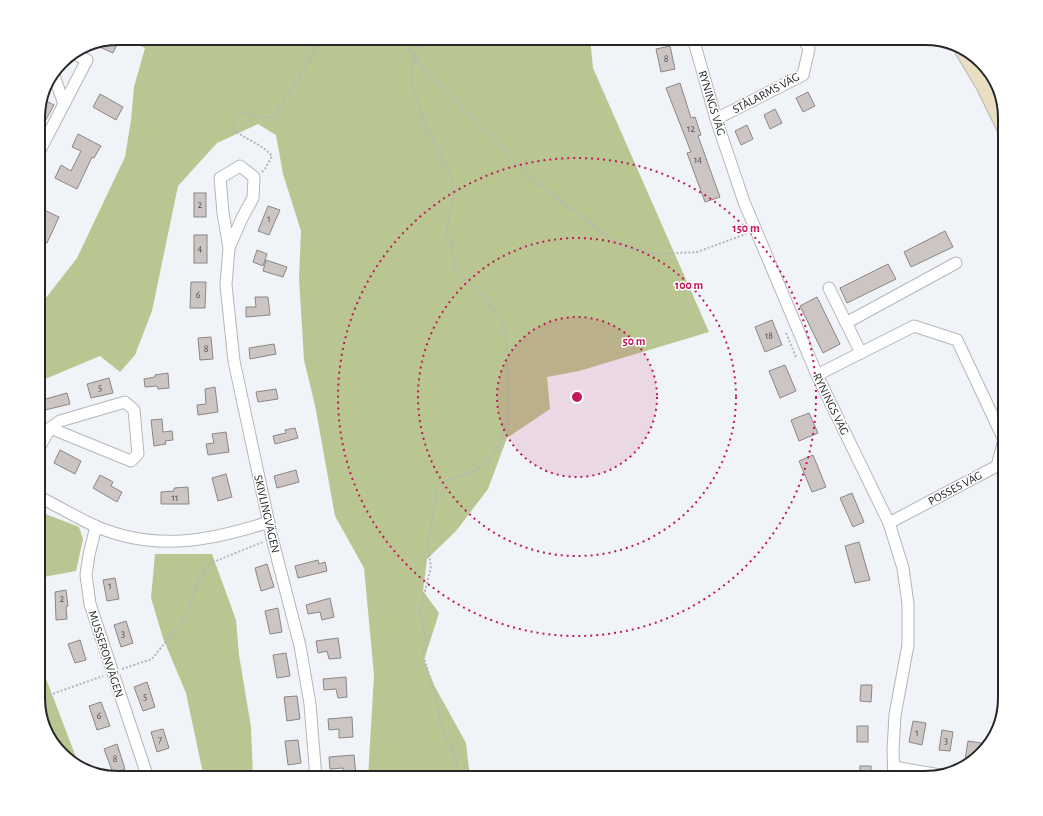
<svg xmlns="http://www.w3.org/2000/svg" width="1043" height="816" font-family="'Alegreya Sans',sans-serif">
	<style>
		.green { fill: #b9c691 }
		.building { fill: #ccc5c4; stroke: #8c8685 }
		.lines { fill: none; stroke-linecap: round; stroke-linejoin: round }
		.street-casing { stroke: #b4b6bb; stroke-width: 13 }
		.secondary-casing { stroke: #b4b6bb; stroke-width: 17 }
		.path { stroke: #b3b5b9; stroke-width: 2; stroke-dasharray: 2 2; stroke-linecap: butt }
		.street { stroke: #fff; stroke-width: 11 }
		.secondary { stroke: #eadec2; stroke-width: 15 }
		.ring { fill: none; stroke: #c2185b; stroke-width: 2; stroke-dasharray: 2 4 }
		.labels { text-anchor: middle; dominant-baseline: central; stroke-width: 3; stroke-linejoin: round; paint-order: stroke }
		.number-label { font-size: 10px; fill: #504e50 }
		.street-label { font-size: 12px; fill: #272729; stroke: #fff }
		.rim { fill: none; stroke: #272729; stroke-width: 2 }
		.centre { fill: #c2185b; stroke: #fff; stroke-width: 2 }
		.ring-label { font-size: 12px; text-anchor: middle; font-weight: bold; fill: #c2185b; stroke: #fff; stroke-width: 3; stroke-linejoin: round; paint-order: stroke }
	</style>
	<rect width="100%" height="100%" fill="#f0f3f8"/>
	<g class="green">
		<polygon points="126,38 590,38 593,68 709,332 579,371 547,377 550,409 507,438 488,489 456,531 427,559 423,591 439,613 424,660 434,685 466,743 470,778 368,778 374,675 364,568 335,516 315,405 304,360 299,278 301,231 283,174 276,135 258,124 217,143 178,186 152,311 135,355 120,372 100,356 38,382 38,308 77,258 125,157 131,120 134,87 145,48"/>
		<polygon points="38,511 79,527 83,539 76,571 38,578"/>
		<polygon points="155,554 212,554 236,620 239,655 251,727 253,778 204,778 186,693 163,638 151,598"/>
		<polygon points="38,646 45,676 79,765 69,761 46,734 38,703"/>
	</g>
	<g class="building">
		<polygon points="120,38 113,53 91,43 118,38"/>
		<polygon points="670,46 675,69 661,72 656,49"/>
		<polygon points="680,83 691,118 695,117 701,135 698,136 720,197 705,202 687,153 691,152 666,88"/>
		<polygon points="808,92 815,106 803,112 796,98"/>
		<polygon points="100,94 123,107 116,120 93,107"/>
		<polygon points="44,100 54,105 38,134 38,112"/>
		<polygon points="775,109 782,123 770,129 764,115"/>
		<polygon points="747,125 753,139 741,145 735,131"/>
		<polygon points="78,134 101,146 94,158 92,157 77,189 55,178 61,165 71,171 81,151 72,147"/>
		<rect x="194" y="193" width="12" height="24"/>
		<polygon points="268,206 280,210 269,235 258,231"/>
		<polygon points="38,207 59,217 47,243 38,239"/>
		<polygon points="945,231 953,247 911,267 904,252"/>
		<rect x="194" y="235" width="13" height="28"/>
		<polygon points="257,250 267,254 263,266 253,262"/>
		<polygon points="266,260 287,267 283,277 263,271"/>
		<polygon points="888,264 896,279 847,303 840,288"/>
		<polygon points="191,282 206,282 205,308 190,308"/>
		<polygon points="255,297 268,297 270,315 246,317 246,307 256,307"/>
		<polygon points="817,297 840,344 823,353 800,306"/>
		<polygon points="772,320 782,345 765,352 755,327"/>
		<polygon points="211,337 213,359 200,360 198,338"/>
		<polygon points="274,344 276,354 250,359 249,348"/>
		<polygon points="785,365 796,391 780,398 769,371"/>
		<polygon points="168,373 169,388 158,389 157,386 145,387 144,379 155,377 155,375"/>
		<polygon points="109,378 113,393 91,398 87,384"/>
		<polygon points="215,387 218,412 198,415 197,405 206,404 205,389"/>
		<polygon points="276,389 278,399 258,402 256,392"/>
		<polygon points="67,393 70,404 45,410 42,400"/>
		<polygon points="809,413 818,433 799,441 791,420"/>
		<polygon points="162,419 163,432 172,431 173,440 165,441 166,444 154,446 151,420"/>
		<polygon points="295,428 298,438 275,444 273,436 286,433 285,430"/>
		<polygon points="226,432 229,452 208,455 206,444 214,443 212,434"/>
		<polygon points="60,450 81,461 75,474 54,463"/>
		<polygon points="813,455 826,487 812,492 799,461"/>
		<polygon points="296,470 299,482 277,488 274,476"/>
		<polygon points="226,474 232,497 218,501 212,478"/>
		<polygon points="100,475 113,482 111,486 122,492 117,502 93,488"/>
		<polygon points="188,487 189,504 161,504 161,492 174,491 174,488"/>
		<polygon points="852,493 864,522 853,527 840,498"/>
		<polygon points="859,542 870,580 855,583 845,546"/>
		<polygon points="318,560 319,564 325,562 327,571 298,578 295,566"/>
		<polygon points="267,564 274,587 261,591 255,568"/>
		<polygon points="115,578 119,599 107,601 103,580"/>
		<polygon points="66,590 68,606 66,607 67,619 56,620 55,592"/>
		<polygon points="330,598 334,617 322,620 320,612 308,614 306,605"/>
		<polygon points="278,608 282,632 270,634 265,611"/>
		<polygon points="126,621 133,643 121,647 114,625"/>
		<polygon points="338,638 341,658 329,659 327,651 318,653 316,641"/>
		<polygon points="80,640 86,660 75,663 68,644"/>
		<polygon points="286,653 290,676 277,678 273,655"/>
		<polygon points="346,677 347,697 338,698 336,689 324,690 323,679"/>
		<polygon points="147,682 155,707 143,711 134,687"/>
		<polygon points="861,685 872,685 871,702 860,701"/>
		<polygon points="297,696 300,719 287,721 284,697"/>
		<polygon points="101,702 110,726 97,730 89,706"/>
		<polygon points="352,717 353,737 339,738 339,729 329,730 328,719"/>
		<polygon points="913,721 926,723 922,745 909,742"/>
		<rect x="857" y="726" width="11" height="16"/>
		<polygon points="163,729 169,748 157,752 151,732"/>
		<polygon points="942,730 953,732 950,751 939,750"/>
		<polygon points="298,740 301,763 288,765 285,741"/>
		<polygon points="968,741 981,743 979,755 964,767"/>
		<polygon points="117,744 125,769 113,773 104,749"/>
		<polygon points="354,755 356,775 344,776 343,768 330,769 329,757"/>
		<rect x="860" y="766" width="11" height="12"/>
	</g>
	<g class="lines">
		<g class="street-casing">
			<g id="street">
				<polyline points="693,38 716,119 744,202 817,375 889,523 903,568 908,604 908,645 895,715 893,750 894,778"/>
				<polyline points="53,73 64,104"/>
				<polyline points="716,119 803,75 809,49 803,38"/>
				<polyline points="38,154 87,60 72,53"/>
				<polyline points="229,248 242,218 253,198 254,177 240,166 220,178 223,213 229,248 226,285 234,361 272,538 300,646 310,704 316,778"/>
				<polyline points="829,288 861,353"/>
				<polyline points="846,323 956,263"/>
				<polyline points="817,375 914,326 957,340 1004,440 997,466 889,523"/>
				<polyline points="38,450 50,428 60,421 125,402 134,410 138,454 131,461 50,428"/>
				<path d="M38,496C57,506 76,517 95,526C155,552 210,541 269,522"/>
				<polyline points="96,526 89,555 86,575 90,604 148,778"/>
				<polyline points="894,767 940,775"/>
			</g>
		</g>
		<g class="secondary-casing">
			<polyline id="secondary" points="963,51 984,86 1005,129"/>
		</g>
		<g class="path">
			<polyline points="402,38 422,67 536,182 622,247 658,254 697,252 746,234"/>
			<path d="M418,38L411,77L423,120L444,161L452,183L453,198L446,233L453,247L454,268C469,284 491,300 501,320C508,333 507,347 507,361C509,393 513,408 501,439C498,446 494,455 489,460C475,475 453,475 438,486L428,547L431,567L420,611L426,637L423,654L439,709L440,722L457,761L458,778"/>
			<path d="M262,172L265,169L272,156C260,143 249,141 235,131L234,119L243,112L261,118L274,117L317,48L319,38"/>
			<polyline points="786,333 796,357"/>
			<polyline points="122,669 152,659 183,620 206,565 263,542"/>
			<polyline points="38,699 103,676"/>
		</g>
		<use href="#street" class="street"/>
		<use href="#secondary" class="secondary"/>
	</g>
	<circle cx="577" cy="397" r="80" fill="#c2185b" fill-opacity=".12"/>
	<g class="ring">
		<circle cx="577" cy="397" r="80"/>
		<circle cx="577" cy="397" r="159"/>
		<circle cx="577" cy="397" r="239"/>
	</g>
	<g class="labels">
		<g class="number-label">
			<text x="666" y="59">8</text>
			<text x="691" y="129">12</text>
			<text x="698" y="160">14</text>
			<text x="200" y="205">2</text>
			<text x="269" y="219">1</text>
			<text x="200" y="249">4</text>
			<text x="198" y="295">6</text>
			<text x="769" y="336">18</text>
			<text x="206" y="349">8</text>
			<text x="100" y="388">5</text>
			<text x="175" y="498">11</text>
			<text x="110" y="586">1</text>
			<text x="62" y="599">2</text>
			<text x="123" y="634">3</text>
			<text x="145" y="697">5</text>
			<text x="99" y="716">6</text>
			<text x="917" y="733">1</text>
			<text x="160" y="740">7</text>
			<text x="946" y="741">3</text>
			<text x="115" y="759">8</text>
		</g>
		<g class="street-label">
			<text transform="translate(766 93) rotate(-28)">STÅLARMS VÄG</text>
			<text transform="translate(712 103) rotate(73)">RYNINGS VÄG</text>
			<text transform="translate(831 404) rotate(64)">RYNINGS VÄG</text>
			<text transform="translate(955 488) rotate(-28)">POSSES VÄG</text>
			<text transform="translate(267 514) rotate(77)">SKIVLINGVÄGEN</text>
			<text transform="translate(106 654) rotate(72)">MUSSERONVÄGEN</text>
		</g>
	</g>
	<path d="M0 0H1043V816H0ZM118 45H925A73 73 0 0 1 998 118V698A73 73 0 0 1 925 771H118A73 73 0 0 1 45 698V118A73 73 0 0 1 118 45Z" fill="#fff" fill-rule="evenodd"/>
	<path class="rim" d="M118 45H925A73 73 0 0 1 998 118V698A73 73 0 0 1 925 771H118A73 73 0 0 1 45 698V118A73 73 0 0 1 118 45Z"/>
	<circle cx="577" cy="397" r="6" class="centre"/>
	<g class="ring-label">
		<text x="746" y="232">150 m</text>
		<text x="689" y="289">100 m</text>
		<text x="634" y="345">50 m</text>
	</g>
</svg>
